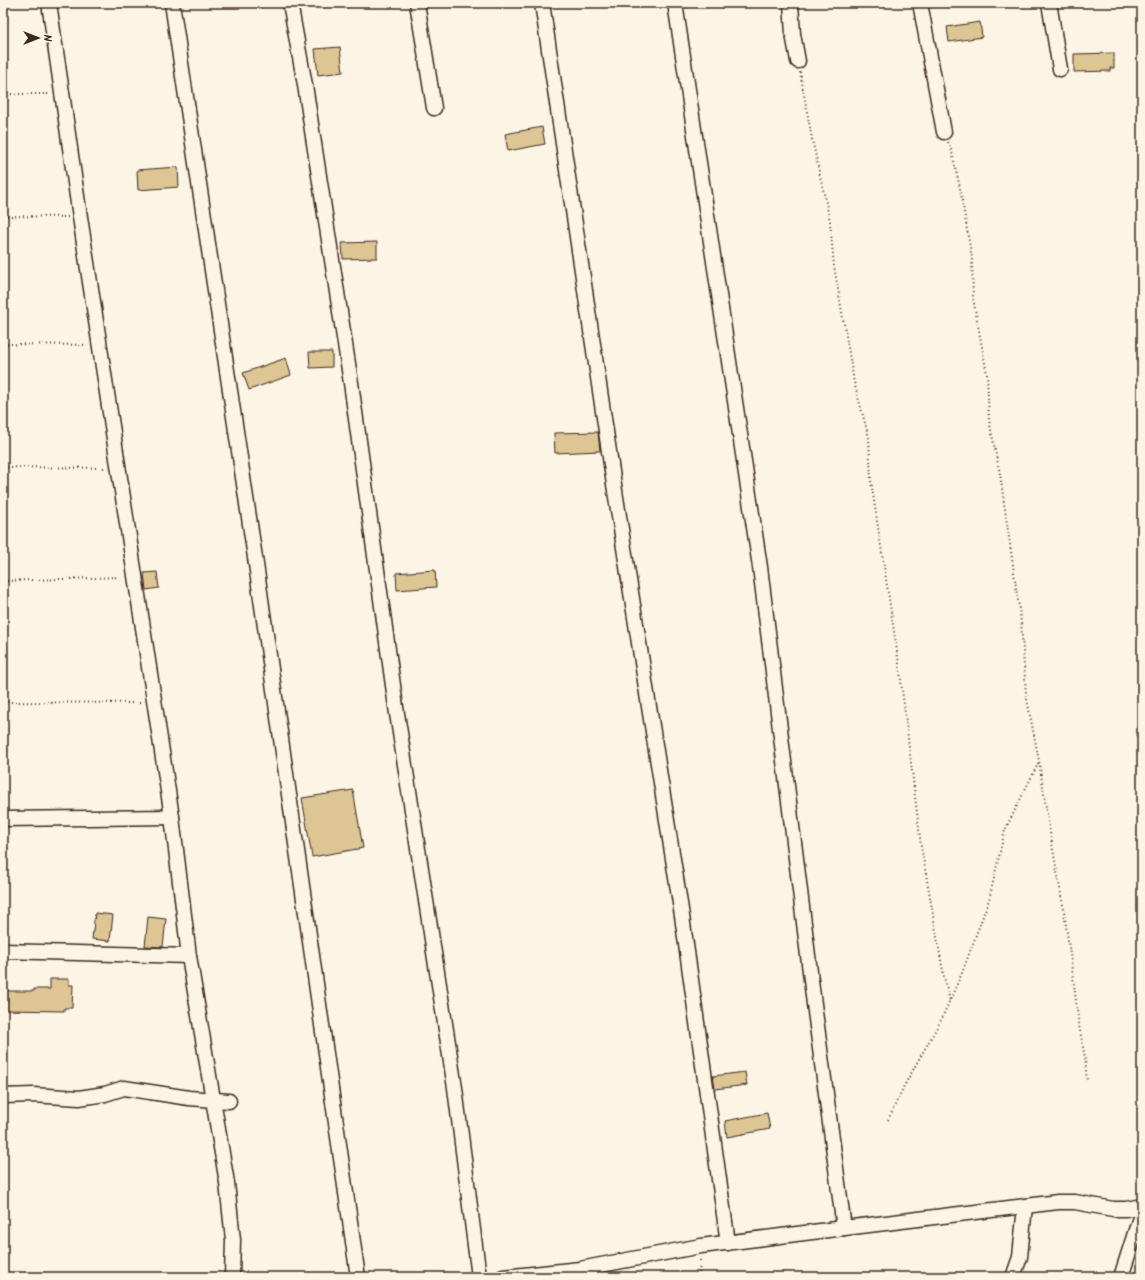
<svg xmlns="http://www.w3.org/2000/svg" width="1145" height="1280" font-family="Kalam,sans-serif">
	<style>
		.building { fill: #ddc594; stroke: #3b2a1e }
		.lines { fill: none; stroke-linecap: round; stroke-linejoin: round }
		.street-casing { stroke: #3b2a1e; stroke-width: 17 }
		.path { stroke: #3b2a1e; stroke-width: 2; stroke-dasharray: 1 3; stroke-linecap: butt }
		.street { stroke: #fcf5e5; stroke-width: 14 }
	</style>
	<rect width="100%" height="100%" fill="#fcf5e5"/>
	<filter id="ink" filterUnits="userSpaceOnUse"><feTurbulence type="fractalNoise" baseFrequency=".025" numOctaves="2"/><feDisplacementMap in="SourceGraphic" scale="8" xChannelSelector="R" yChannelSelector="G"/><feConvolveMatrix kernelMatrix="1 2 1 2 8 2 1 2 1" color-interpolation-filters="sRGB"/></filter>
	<g filter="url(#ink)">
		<g class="building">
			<polygon points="980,22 982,37 949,42 947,27"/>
			<polygon points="340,47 343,72 318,75 315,49"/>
			<polygon points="1114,53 1114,68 1110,68 1110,71 1074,72 1074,54"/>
			<polygon points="542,127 545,144 508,151 505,134"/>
			<polygon points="178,167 179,187 138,190 137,170"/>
			<polygon points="377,242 377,258 343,259 342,243"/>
			<polygon points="309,352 332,352 332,367 310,368"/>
			<polygon points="286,358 291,375 249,390 243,373"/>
			<polygon points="598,432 600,451 555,453 554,433"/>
			<polygon points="435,570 436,587 397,590 396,573"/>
			<polygon points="157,572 159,588 146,590 144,573"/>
			<polygon points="353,790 363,848 312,857 302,798"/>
			<polygon points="95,913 113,915 110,941 92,939"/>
			<polygon points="148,917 166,919 163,947 145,946"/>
			<polygon points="50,979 69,979 69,985 73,985 72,1008 64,1008 64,1011 3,1010 3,991 34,991 34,989 50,989"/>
			<polygon points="745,1072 747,1085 715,1089 713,1076"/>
			<polygon points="767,1113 770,1129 727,1137 725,1121"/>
		</g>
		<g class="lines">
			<g class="street-casing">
				<g id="street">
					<polyline points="49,3 80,217 172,817 189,956 227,1183 233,1240 232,1277"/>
					<polyline points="172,3 257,571 358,1277"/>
					<polyline points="290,3 305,85 351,383 396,707 455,1088 479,1277"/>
					<polyline points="417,3 434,108"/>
					<polyline points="542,3 613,478 682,916 728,1243"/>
					<polyline points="675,3 760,567 814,1004 844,1228"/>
					<polyline points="791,3 793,34 798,61"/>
					<polyline points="920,3 944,132"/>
					<polyline points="1049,3 1060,69"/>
					<polyline points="3,819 172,817"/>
					<polyline points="3,951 189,956"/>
					<polyline points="3,1096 33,1095 79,1098 105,1094 124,1088 189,1098 229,1101"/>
					<polyline points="503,1277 580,1269 701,1246 828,1230 1058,1202 1075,1202 1113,1209 1126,1209 1142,1206"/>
					<polyline points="1013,1277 1020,1257 1025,1206"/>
					<polyline points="1121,1277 1142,1211"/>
				</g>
			</g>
			<g class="path">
				<polyline points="800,72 812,139 830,221 834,266 854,382 869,438 871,481 899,664 921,846 944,977 950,1001"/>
				<polyline points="3,94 49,94"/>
				<polyline points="948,142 952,152 960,188 972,259 973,298 987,374 989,420 1000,474 1021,622 1026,694 1039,761 1049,827 1064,911 1072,969 1079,1025 1085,1058 1087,1082"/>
				<polyline points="3,216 69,217"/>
				<polyline points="3,344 87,345"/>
				<polyline points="3,467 106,468"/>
				<polyline points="3,581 122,577"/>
				<polyline points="3,702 142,703"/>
				<polyline points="888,1120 904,1086 941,1020 962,973 989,900 1005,830 1039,762"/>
				<polyline points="699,1277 700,1260"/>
			</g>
			<use href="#street" class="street"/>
		</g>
	</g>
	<rect width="1145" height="1280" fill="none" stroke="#fcf5e5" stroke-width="16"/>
	<rect x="8" y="8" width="1129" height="1264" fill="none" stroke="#3b2a1e" stroke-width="1.5" filter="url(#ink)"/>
	<g transform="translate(38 38) rotate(90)" stroke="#fcf5e5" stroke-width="3" paint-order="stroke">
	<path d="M0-3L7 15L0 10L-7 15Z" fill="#3b2a1e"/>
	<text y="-6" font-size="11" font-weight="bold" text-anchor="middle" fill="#3b2a1e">N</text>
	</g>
</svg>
